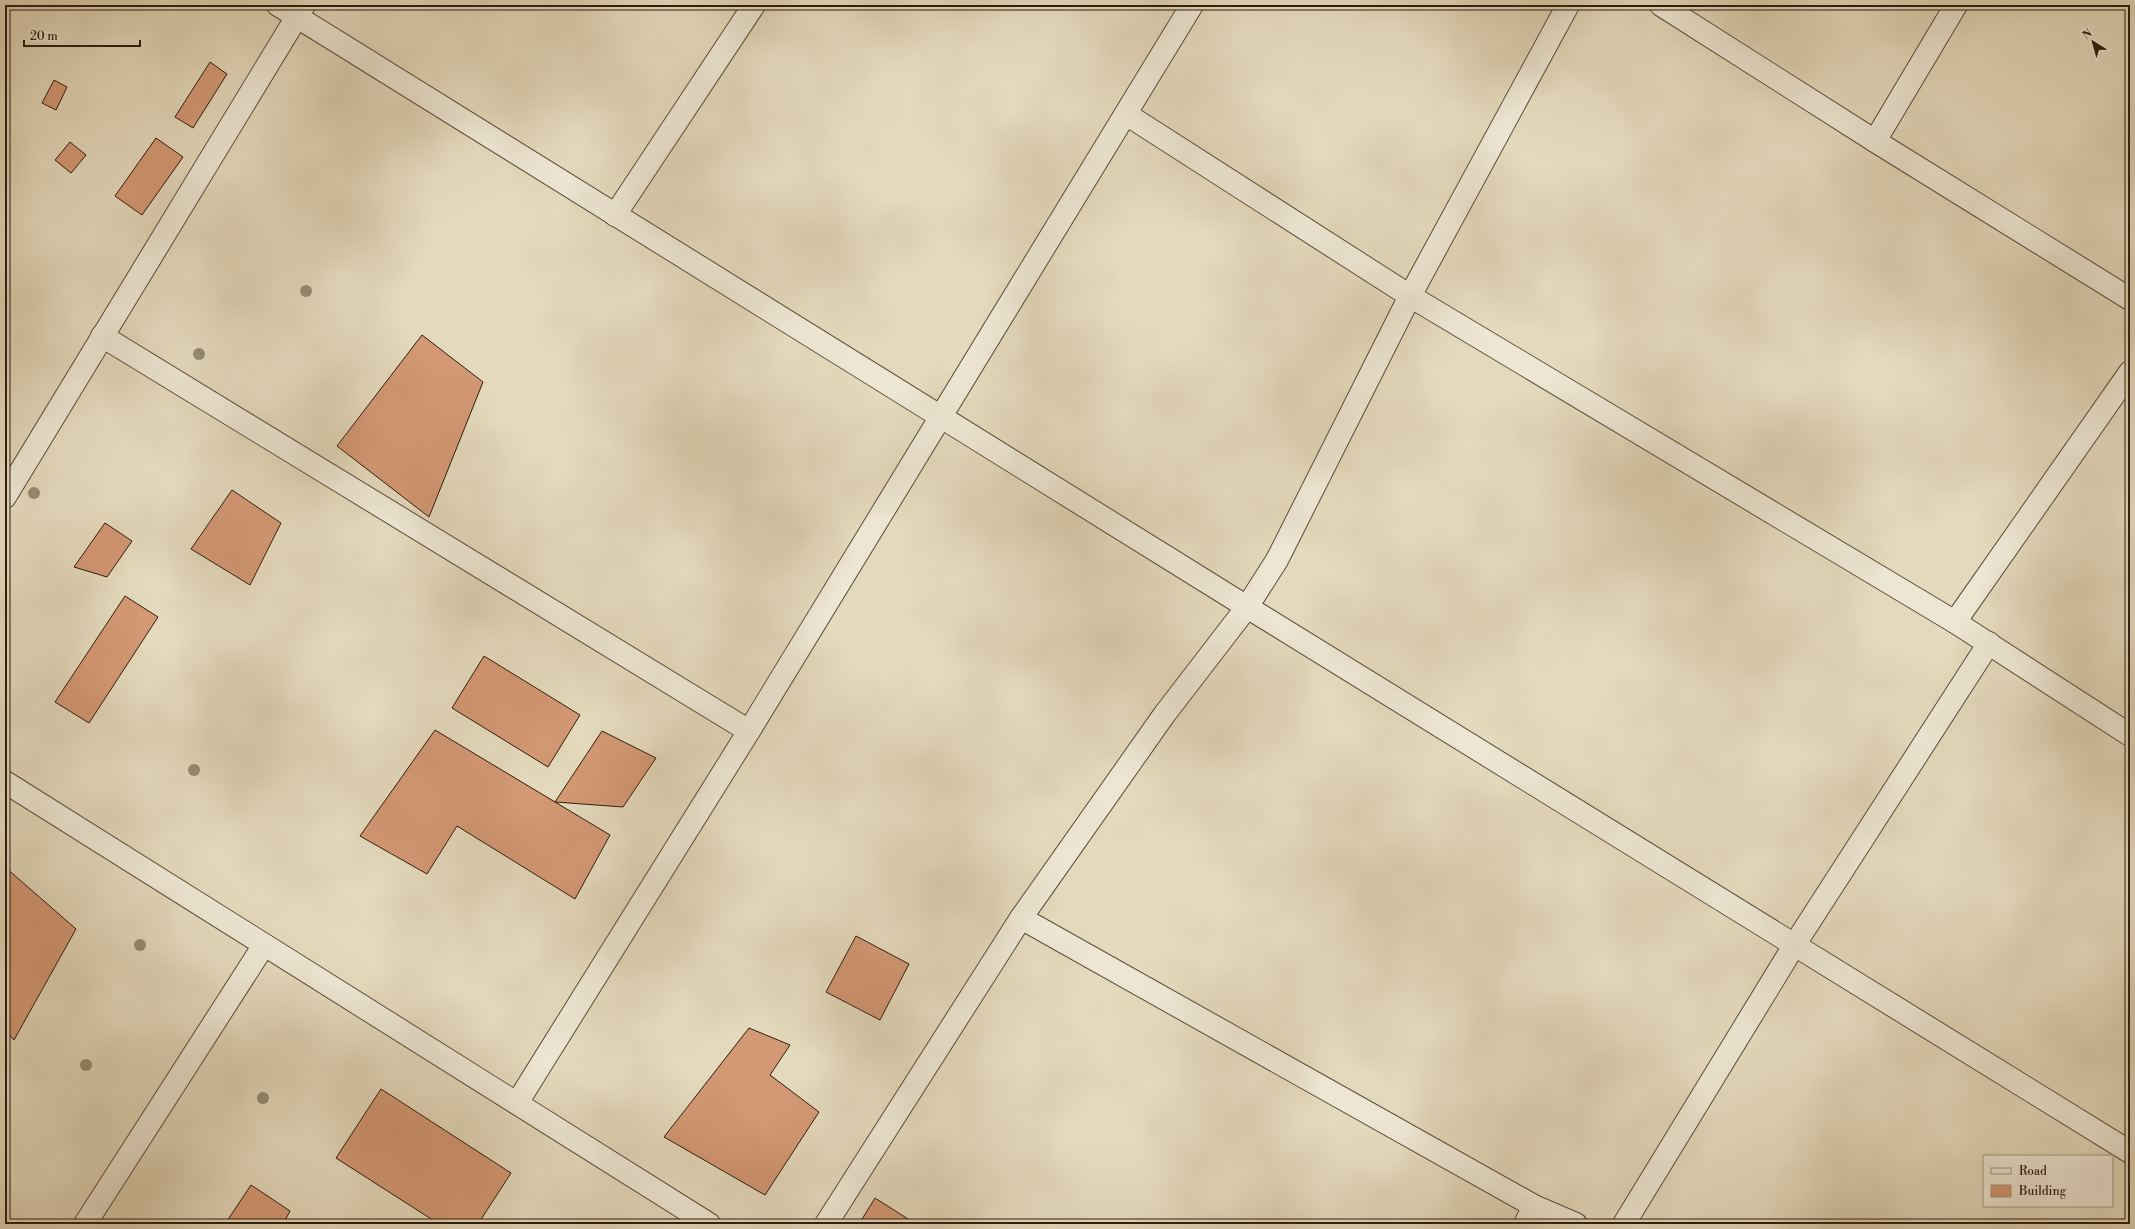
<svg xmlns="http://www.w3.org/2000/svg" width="2135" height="1229" font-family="'Libre Bodoni',serif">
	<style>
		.building { fill: #d39874; stroke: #2d1c0e }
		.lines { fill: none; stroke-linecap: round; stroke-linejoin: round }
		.minor-casing { stroke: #5b4b3a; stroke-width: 24 }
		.minor { stroke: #ede6d3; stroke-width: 22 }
		.tree { fill: #958c72 }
	</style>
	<rect width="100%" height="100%" fill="#e4d9bc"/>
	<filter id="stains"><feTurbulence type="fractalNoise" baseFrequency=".005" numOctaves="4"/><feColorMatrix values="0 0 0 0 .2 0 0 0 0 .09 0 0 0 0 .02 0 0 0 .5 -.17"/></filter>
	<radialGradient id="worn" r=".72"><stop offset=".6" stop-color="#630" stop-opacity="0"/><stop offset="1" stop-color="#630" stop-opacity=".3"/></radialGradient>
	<g class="building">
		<polygon points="210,62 227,74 193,128 175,117"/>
		<polygon points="54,80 67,87 56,110 42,103"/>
		<polygon points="156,138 183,157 142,215 115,196"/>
		<polygon points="70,142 86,155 71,173 55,160"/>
		<polygon points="422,335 483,382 429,517 337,446"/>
		<polygon points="232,490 281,523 250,585 191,549"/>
		<polygon points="105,523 132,541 107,577 74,567"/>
		<polygon points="125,596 158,617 89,723 55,702"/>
		<polygon points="484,656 580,715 548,767 452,708"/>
		<polygon points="435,730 610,835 575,899 457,826 427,874 360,836"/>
		<polygon points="602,731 656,758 623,807 555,802"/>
		<polygon points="5,867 76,929 14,1040 5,1030"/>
		<polygon points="856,936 909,964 880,1020 826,992"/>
		<polygon points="749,1028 790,1045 770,1075 819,1112 765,1195 664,1137"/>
		<polygon points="381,1089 511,1173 478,1224 439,1224 336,1158"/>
		<polygon points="251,1185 290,1211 283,1224 225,1224"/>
		<polygon points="875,1198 916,1224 859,1224"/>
	</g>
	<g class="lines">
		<g class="minor-casing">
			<g id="minor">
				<polyline points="278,5 1247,607 2130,1152"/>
				<polyline points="1661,5 1875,141 2130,299"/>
				<polyline points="1126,114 1410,296 1955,622 2130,735"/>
				<polyline points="1875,141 1956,5"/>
				<polyline points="615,215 754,5"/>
				<polyline points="102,336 749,731"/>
				<polyline points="5,497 304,5"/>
				<polyline points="1955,622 2130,372"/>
				<polyline points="5,782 709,1224"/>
				<polyline points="1021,918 1534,1206 1576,1224"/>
				<polyline points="517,1103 749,731 1192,5"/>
				<polyline points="85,1224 264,945"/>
				<polyline points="826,1224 1021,918 1164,715 1247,607 1277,560 1410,296 1568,5"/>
				<polyline points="1525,1224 1534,1206"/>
				<polyline points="1624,1224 1795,944 1989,643"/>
			</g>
		</g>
		<use href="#minor" class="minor"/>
	</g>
	<g class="tree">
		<circle cx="306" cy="291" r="6"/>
		<circle cx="199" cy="354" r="6"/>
		<circle cx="34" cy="493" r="6"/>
		<circle cx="194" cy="770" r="6"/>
		<circle cx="140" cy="945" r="6"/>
		<circle cx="86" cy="1065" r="6"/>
		<circle cx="263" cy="1098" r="6"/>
	</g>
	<rect width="2135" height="1229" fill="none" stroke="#e4d9bc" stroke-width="20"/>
	<rect x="6" y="6" width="2123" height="1217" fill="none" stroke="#2d1c0e" stroke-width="2"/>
	<rect x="10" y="10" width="2115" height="1209" fill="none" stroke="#2d1c0e"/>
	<rect x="1983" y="1155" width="130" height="52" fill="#ede6d3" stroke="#a09584"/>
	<rect x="1991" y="1168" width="20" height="6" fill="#ede6d3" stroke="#a09584"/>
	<text x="2019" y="1175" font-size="12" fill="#2d1c0e">Road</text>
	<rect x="1991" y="1185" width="20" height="12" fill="#d39874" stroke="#a09584"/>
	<text x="2019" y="1195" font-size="12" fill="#2d1c0e">Building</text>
	<g transform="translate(2093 42) rotate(323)" stroke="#ede6d3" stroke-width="3" paint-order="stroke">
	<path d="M0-3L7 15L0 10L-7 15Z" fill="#2d1c0e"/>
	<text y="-6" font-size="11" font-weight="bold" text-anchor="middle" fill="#2d1c0e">N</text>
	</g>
	<path d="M24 40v6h116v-6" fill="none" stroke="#2d1c0e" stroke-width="2"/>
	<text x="30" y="40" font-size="12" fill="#2d1c0e" stroke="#ede6d3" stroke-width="3" paint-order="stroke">20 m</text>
	<rect width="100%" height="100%" filter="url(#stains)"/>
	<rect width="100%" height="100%" fill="url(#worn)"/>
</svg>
